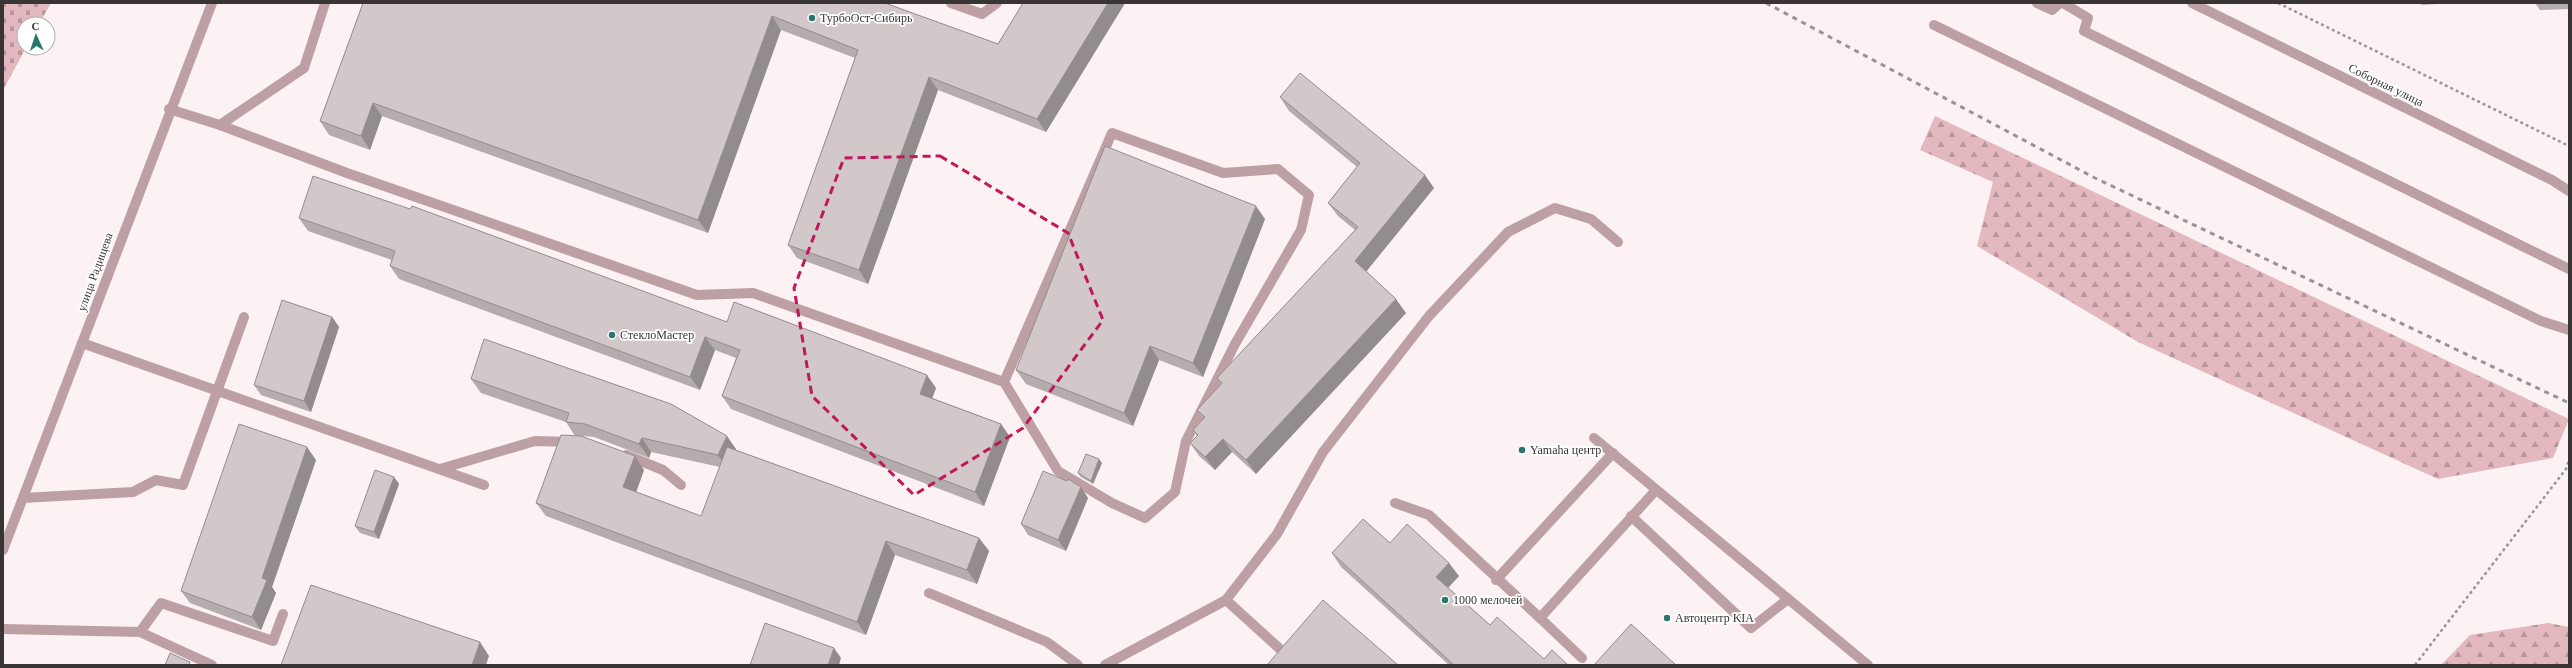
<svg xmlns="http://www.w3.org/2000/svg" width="2572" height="668" font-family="Georgia,serif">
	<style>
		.forest { fill: url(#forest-firs) }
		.cemetery { fill: url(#cemetery-stones) }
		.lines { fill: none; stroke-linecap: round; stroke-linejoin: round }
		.path { stroke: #9c9596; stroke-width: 2.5; stroke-dasharray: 3 3; stroke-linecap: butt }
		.minor { stroke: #bca0a4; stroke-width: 10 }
		.rail { stroke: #9a9394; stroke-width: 3; stroke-dasharray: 5 5; stroke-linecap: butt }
		.wall { fill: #b5acae; fill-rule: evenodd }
		.shaded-wall { fill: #938c8d }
		.building { fill: #d2c8ca; stroke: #938c8d }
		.marked { fill: none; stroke: #c2185b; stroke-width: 3; stroke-dasharray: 8 5; stroke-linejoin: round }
		.poi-dot { fill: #2c756f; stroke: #fff; stroke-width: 1.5 }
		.labels { text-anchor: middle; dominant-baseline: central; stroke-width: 3.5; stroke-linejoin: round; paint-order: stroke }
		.poi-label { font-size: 12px; fill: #393535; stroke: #fff; text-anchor: start }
		.street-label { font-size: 12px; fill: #393535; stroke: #fff }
	</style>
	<defs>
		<pattern id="forest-firs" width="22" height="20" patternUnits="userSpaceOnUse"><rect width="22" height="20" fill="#e3b8be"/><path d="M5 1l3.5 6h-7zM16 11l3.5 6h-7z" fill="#b9969b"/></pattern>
		<pattern id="cemetery-stones" width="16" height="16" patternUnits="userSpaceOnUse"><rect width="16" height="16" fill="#e3b8be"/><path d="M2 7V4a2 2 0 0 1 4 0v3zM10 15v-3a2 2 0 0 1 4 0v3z" fill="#b9969b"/></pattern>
	</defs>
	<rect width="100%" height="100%" fill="#fcf2f4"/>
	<g class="forest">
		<polygon points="1935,116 2569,419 2553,458 2438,479 2138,342 1977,246 1993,182 1920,150"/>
		<polygon points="2548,623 2569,627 2569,665 2441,665 2470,635"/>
	</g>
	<polygon class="cemetery" points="3,3 51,3 39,24 24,24 24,48 26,48 3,90"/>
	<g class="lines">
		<g class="path">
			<polyline points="2278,3 2569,146"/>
			<polyline points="2415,665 2566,469 2569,460"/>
		</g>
		<g class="minor">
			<polyline points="951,3 982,14 997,3"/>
			<polyline points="2037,3 2052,10 2060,3"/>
			<polyline points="2063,3 2088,18 2084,31 2569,269"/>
			<polyline points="2192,3 2552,180 2569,191"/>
			<polyline points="1934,25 2541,321 2569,330"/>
			<polyline points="169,109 220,125 347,173 697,295 753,293 1004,382 1112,133 1223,173 1278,169 1309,195 1301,230 1235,344 1186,441 1175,492 1145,518 1112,503 1058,471 1004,382"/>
			<polyline points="220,125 304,68 325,3"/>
			<polyline points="82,343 484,485"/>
			<polyline points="1594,438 1868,665"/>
			<polyline points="626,455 663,470 681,485"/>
			<polyline points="440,469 535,441 572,442"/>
			<polyline points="23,498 133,492 156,480 183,485 244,317"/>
			<polyline points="1395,503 1429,515 1540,618"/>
			<polyline points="1631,516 1751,628 1788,599"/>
			<polyline points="3,550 212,3"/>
			<polyline points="1496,580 1613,453"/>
			<polyline points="929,593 1047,642 1078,665"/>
			<polyline points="1226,600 1280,649"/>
			<polyline points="3,629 140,632 212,665"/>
			<polyline points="140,632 161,603 273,641 283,614"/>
			<polyline points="1582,658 1540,618 1656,490"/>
			<polyline points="1105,665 1226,600 1277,534 1323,452 1429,316 1508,232 1555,208 1591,219 1618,242"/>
		</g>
		<polyline class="rail" points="1766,3 2095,178 2569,403"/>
	</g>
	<g class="wall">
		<polygon points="363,3 721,4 998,44 1023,3 1125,3 1046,132 938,90 868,284 797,258 788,245 855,58 781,30 708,233 382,116 370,150 329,135 320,121"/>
		<polygon points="2420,3 2453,3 2422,5"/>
		<polygon points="2535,3 2569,3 2569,9 2540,10"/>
		<polygon points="1280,97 1434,188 1366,272 1406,313 1256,474 1232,452 1215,470 1199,456 1190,443 1197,436 1193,430 1203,418 1197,410 1221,384 1217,378 1355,230 1338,216 1328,203 1357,167 1289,111"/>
		<polygon points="299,218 727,322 936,388 932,398 1001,424 1010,437 984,506 731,409 722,396 736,358 715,350 700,390 399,279 390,266 392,260 308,231"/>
		<polygon points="1265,219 1203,377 1159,360 1133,426 1026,384 1016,370"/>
		<polygon points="332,317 339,327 311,412 261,395 254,385"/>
		<path d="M471,379L736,449L735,450L979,538L989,551L977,584L895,555L866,635L546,516L536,503L575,436L566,422L481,393ZM582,436L594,437L649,458L651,452L720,467L701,516L636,492L644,470Z"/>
		<polygon points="316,460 272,587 276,593 261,630 190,603 181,591"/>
		<polygon points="1102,463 1093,484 1081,477 1078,473"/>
		<polygon points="394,477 399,484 379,539 360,533 355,526"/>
		<polygon points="1088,498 1066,551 1028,535 1021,524"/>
		<polygon points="1390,543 1459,576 1448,588 1490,625 1544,659 1568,665 1449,665 1341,567 1332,553"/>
	</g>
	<g class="shaded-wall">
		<polygon points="1108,3 1125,3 1046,132 1037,119"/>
		<polygon points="772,16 781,30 708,233 698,220"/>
		<polygon points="929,77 938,90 868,284 859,270"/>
		<polygon points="373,103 382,116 370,150 361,136"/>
		<polygon points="1425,175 1434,188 1364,274 1355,261"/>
		<polygon points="1256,206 1265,219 1203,377 1193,363"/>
		<polygon points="1396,299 1406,313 1256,474 1246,460"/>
		<polygon points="332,317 339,327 311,412 304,401"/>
		<polygon points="705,337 715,350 700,390 690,377"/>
		<polygon points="1150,346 1159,360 1133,426 1124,413"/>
		<polygon points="927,375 936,388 929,407 920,394"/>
		<polygon points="1001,424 1010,437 984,506 975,492"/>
		<polygon points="727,436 736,449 727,468 718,455"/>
		<polygon points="642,438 651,452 649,458 639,444"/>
		<polygon points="1223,439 1232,452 1215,470 1205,457"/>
		<polygon points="307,447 316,460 272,587 276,593 261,630 252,617 262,578"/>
		<polygon points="635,456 644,470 633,501 623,487"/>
		<polygon points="1099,459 1102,463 1093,484 1091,481"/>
		<polygon points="394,477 399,484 379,539 374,532"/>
		<polygon points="1081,487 1088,498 1066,551 1058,540"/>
		<polygon points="979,538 989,551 977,584 967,570"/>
		<polygon points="886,541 895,555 866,635 857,622"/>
		<polygon points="1449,563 1459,576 1446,590 1436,577"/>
		<polygon points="480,642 489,656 486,665 472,665"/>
		<polygon points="834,648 841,658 839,665 828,665"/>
	</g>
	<g class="building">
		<polygon points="363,3 718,3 721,4 722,3 885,3 998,44 1023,3 1108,3 1037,119 929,77 859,270 788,245 858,50 772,16 698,220 373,103 361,136 320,121"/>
		<polygon points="1300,73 1425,175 1355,261 1396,299 1246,460 1223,439 1205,457 1190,443 1198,435 1193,430 1205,417 1197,410 1222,383 1217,378 1358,227 1328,203 1360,163 1280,97"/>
		<polygon points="1105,146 1256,206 1193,363 1150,346 1124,413 1016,370"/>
		<polygon points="313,176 410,209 412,206 727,322 734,302 927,375 920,394 1001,424 975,492 722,396 740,350 705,337 690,377 390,266 395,251 299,218"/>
		<polygon points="282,300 332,317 304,401 254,385"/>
		<polygon points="484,339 671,404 727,436 718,455 642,438 639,444 585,424 566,422 569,413 471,379"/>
		<polygon points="239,424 307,447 262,578 267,580 252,617 181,591"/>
		<polygon points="561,435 581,436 635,456 623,487 701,516 727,447 979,538 967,570 886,541 857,622 536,503"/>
		<polygon points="1086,454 1099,459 1091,481 1078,473"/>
		<polygon points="375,470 394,477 374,532 355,526"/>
		<polygon points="1043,471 1067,481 1068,479 1081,487 1058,540 1021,524"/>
		<polygon points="1363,519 1390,543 1407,524 1449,563 1436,577 1490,625 1497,617 1544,659 1552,650 1568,665 1454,665 1332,553"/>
		<polygon points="311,585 480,642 472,665 281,665"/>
		<polygon points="1323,600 1398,665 1267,665"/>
		<polygon points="765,623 834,648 828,665 750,665"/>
		<polygon points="1631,624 1676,665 1594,665"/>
		<polygon points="170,653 190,662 189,665 165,665"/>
	</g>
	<path class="marked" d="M940,156L1068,233L1103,320L1023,428L914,495L812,396L794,288L844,158Z"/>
	<g class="poi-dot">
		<circle cx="812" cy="18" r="4"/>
		<circle cx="612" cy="335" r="4"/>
		<circle cx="1522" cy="450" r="4"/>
		<circle cx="1445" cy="600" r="4"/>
		<circle cx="1667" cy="618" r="4"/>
	</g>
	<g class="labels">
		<g class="poi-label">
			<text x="820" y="18">ТурбоОст-Сибирь</text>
			<text x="620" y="335">СтеклоМастер</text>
			<text x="1530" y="450">Yamaha центр</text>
			<text x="1453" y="600">1000 мелочей</text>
			<text x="1675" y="618">Автоцентр KIA</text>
		</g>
		<g class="street-label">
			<text transform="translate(2386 85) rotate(26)">Соборная улица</text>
			<text transform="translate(95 272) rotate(-70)">улица Радищева</text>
		</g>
	</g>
	<rect width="2572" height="668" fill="none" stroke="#393535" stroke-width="8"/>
	<g transform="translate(36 36) rotate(357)"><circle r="19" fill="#ffffff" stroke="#b0aeae"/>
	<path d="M0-3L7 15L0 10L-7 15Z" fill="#2c756f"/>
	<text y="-6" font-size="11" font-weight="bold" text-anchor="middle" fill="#393535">С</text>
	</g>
</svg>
